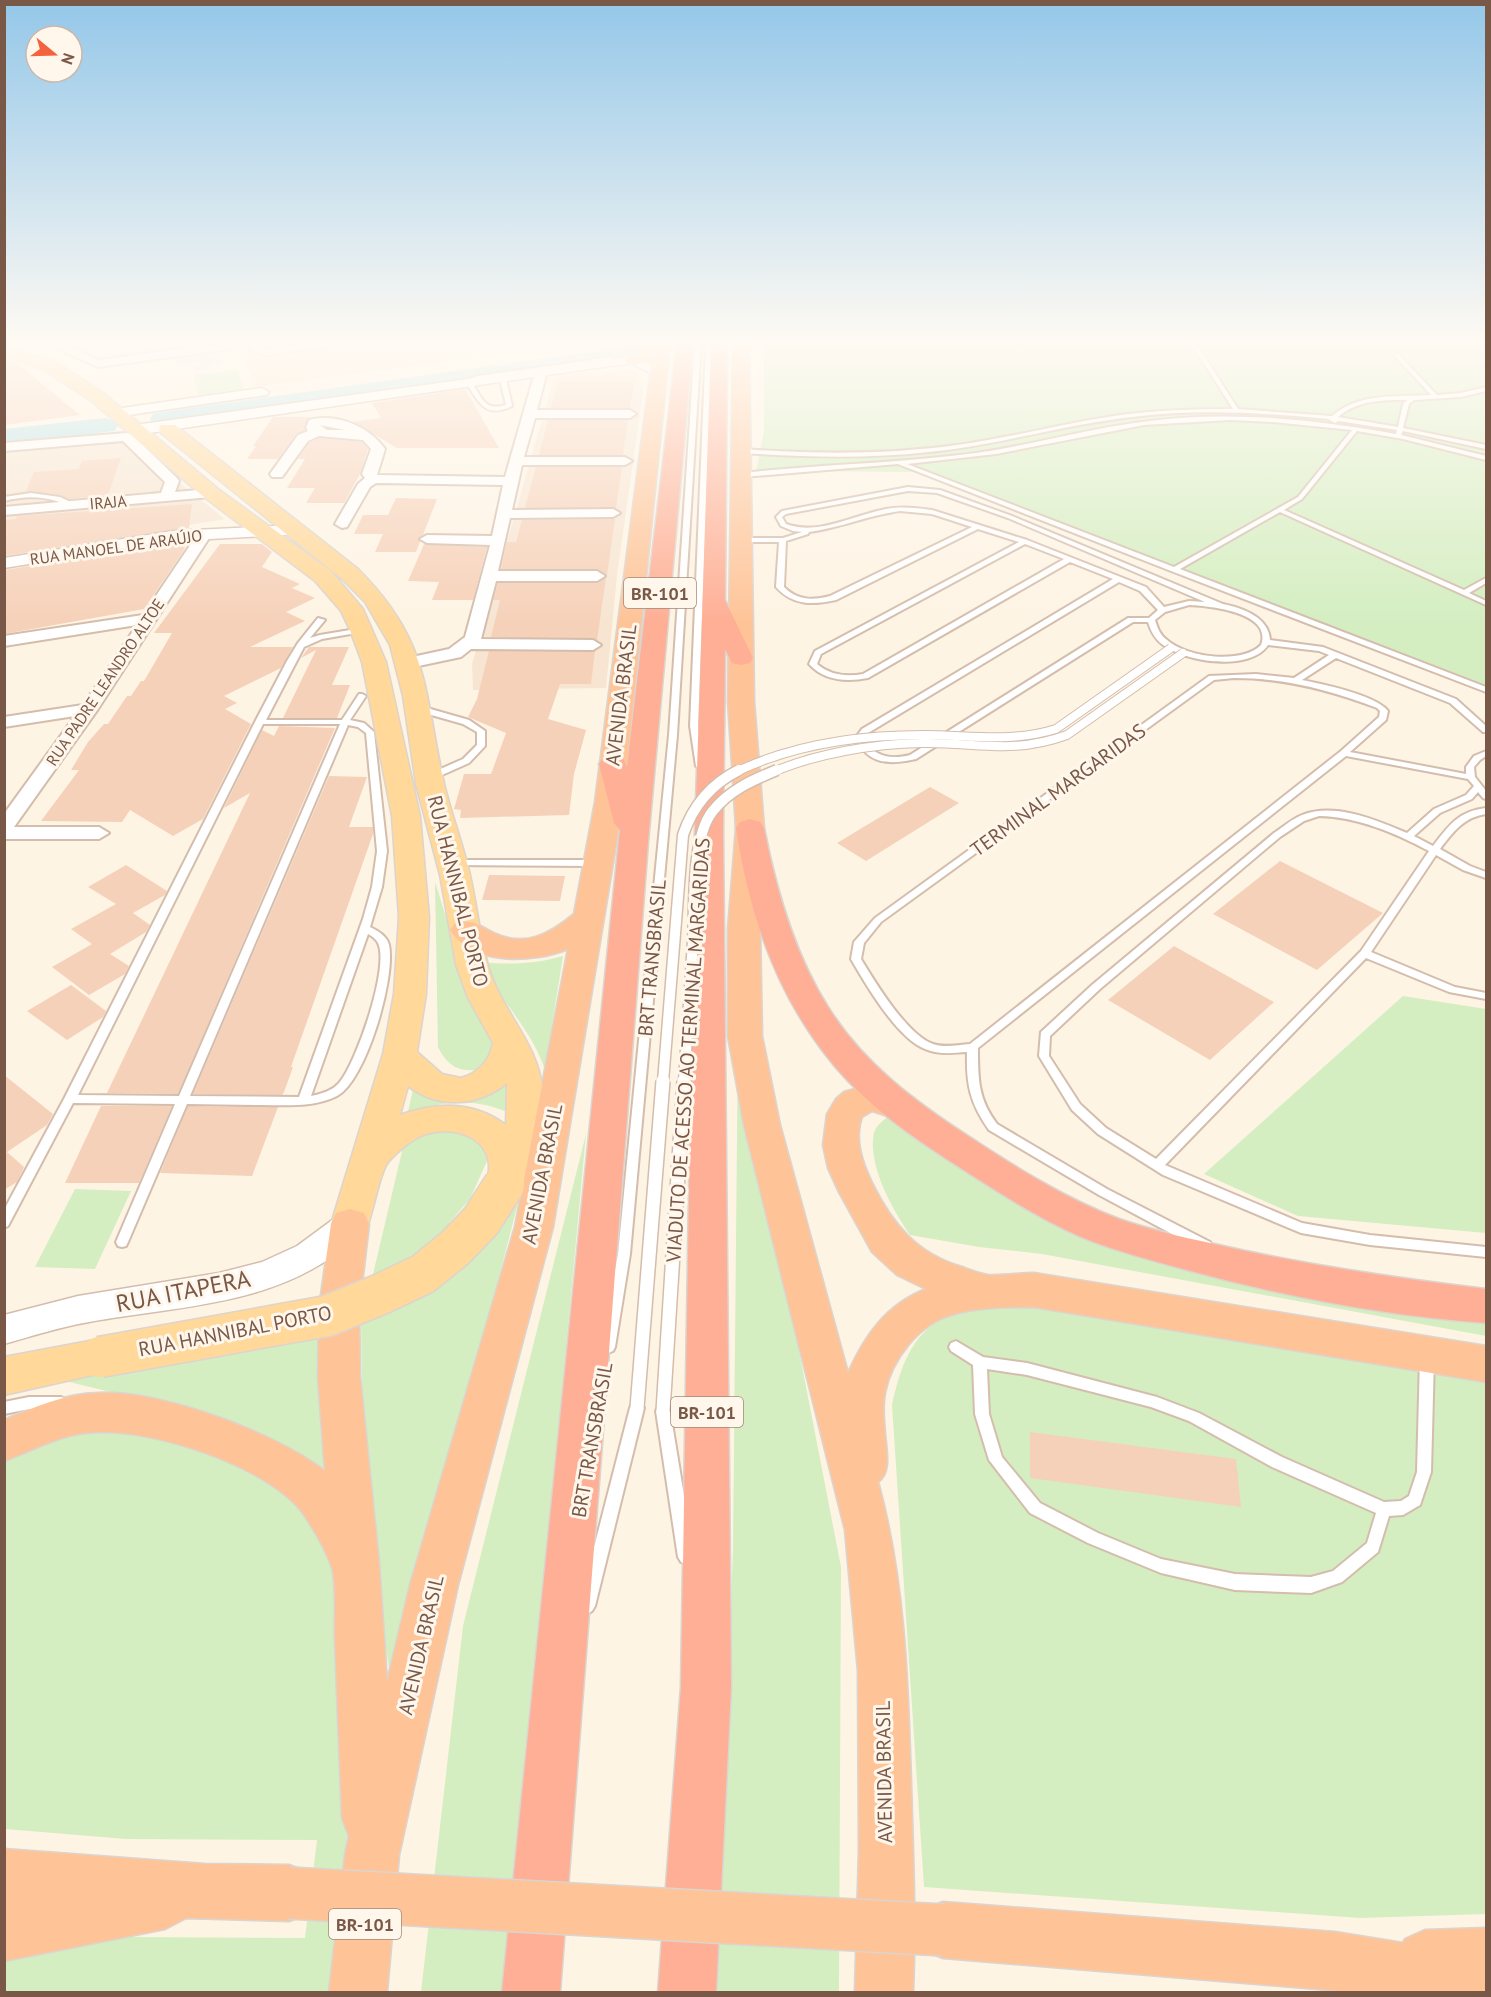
<svg xmlns="http://www.w3.org/2000/svg" width="1491" height="1997" font-family="'PT Sans',sans-serif">
	<style>
		.residential { fill: #f7e5d2 }
		.education { fill: #f1e1fb }
		.green { fill: #d4eec1 }
		.lines { fill: none; stroke-linecap: round; stroke-linejoin: round }
		.river { fill: #b6e3ea; fill-rule: evenodd }
		.building { fill: #f6d1b9 }
		.service-casing { stroke: #d4bdac; stroke-width: 4 }
		.minor-casing { stroke: #d4bdac; stroke-width: 4 }
		.tertiary-casing { stroke: #d4bdac; stroke-width: 3 }
		.primary-casing { stroke: #dcd4cf; stroke-width: 3 }
		.trunk-casing { stroke: #dcd4cf; stroke-width: 3 }
		.motorway-casing { stroke: #dcd4cf; stroke-width: 3 }
		.service { fill: #fff; fill-rule: evenodd }
		.minor { fill: #fff; fill-rule: evenodd }
		.tertiary { fill: #fff; fill-rule: evenodd }
		.primary { fill: #ffd89a; fill-rule: evenodd }
		.trunk { fill: #fec498; fill-rule: evenodd }
		.motorway { fill: #feaf95; fill-rule: evenodd }
		.service-bridge-far2-casing { stroke: #d4bdac; stroke-width: 10; stroke-linecap: butt }
		.service-bridge-far1-casing { stroke: #d4bdac; stroke-width: 13; stroke-linecap: butt }
		.service-bridge-casing { stroke: #d4bdac; stroke-width: 16; stroke-linecap: butt }
		.primary-bridge-casing { stroke: #dcd4cf; stroke-width: 43; stroke-linecap: butt }
		.trunk-bridge-casing { stroke: #dcd4cf; stroke-width: 54; stroke-linecap: butt }
		.service-bridge-far2 { stroke: #fff; stroke-width: 8 }
		.service-bridge-far1 { stroke: #fff; stroke-width: 10 }
		.service-bridge { stroke: #fff; stroke-width: 13 }
		.primary-bridge { stroke: #ffd89a; stroke-width: 40 }
		.trunk-bridge { stroke: #fec498; stroke-width: 51 }
		.labels { text-anchor: middle; dominant-baseline: central; stroke-width: 6; stroke-linejoin: round; paint-order: stroke }
		.far-street-label { font-size: 16px; fill: #7a5847; stroke: #fff7ec }
		.shield { fill: #fff7ec; stroke: #a28878; stroke-width: 1.5 }
		.shield-label { font-size: 18px; font-weight: bold; fill: #7a5847 }
		.street-label { font-size: 20px; fill: #7a5847; stroke: #fff7ec }
		.near-street-label { font-size: 24px; fill: #7a5847; stroke: #fff7ec }
	</style>
	<rect width="100%" height="100%" fill="#fef4e4"/>
	<g class="residential">
		<polygon points="238,343 587,343 255,387"/>
		<polygon points="638,370 643,392 617,575 606,688 473,690 472,664 555,374"/>
		<polygon points="121,436 225,519 5,555 5,449"/>
	</g>
	<polygon class="education" points="215,351 223,364 210,365 210,369 195,371 192,366 203,365 201,361 179,365 175,359"/>
	<g class="green">
		<polygon points="764,343 1486,343 1486,693 916,472 798,471 755,477 764,431"/>
		<polygon points="238,370 244,389 199,395 194,375"/>
		<path d="M435,882L466,981L500,1049L488,1069C463,1072 450,1071 438,1047Z"/>
		<path d="M563,956L545,1070C532,1029 499,1001 482,962C511,965 535,964 563,956Z"/>
		<polygon points="1403,996 1486,1009 1486,1233 1298,1216 1204,1174"/>
		<polygon points="738,1036 841,1567 839,1992 717,1992 733,1549"/>
		<path d="M517,1074L513,1115C477,1097 445,1101 408,1112L415,1080L437,1095Z"/>
		<path d="M890,1115L965,1167L1285,1287L1486,1320V1336L1042,1254L979,1247L910,1235C893,1210 867,1165 874,1133C876,1125 884,1120 890,1115Z"/>
		<polygon points="451,1131 473,1136 491,1152 470,1199 449,1223 475,1257 518,1203 393,1691 374,1578 363,1452 361,1325 404,1143 419,1134"/>
		<polygon points="586,1134 506,1992 421,1992 463,1626"/>
		<polygon points="75,1189 131,1191 95,1269 35,1267"/>
		<path d="M1016,1299L1486,1381V1914L1360,1918L924,1887L892,1405C900,1369 910,1336 944,1317C959,1308 998,1303 1016,1299Z"/>
		<polygon points="320,1336 334,1479 189,1411 57,1379"/>
		<polygon points="119,1421 267,1464 333,1520 362,1677 335,1992 5,1992 5,1956 120,1937 305,1938 317,1840 126,1839 5,1829 5,1454"/>
	</g>
	<g class="lines">
		<g class="river">
			<polygon points="634,346 642,348 645,353 642,358 162,426 153,424 150,419 153,414 162,412"/>
			<polygon points="105,418 114,421 118,426 114,431 4,445 4,429"/>
		</g>
	</g>
	<g class="building">
		<polygon points="4,360 18,364 80,415 4,425"/>
		<polygon points="558,381 634,381 630,408 551,408"/>
		<polygon points="465,389 499,448 397,448 353,422 381,418 372,403"/>
		<polygon points="273,417 310,417 307,419 305,430 296,434 278,459 247,459 256,446 253,446"/>
		<polygon points="548,420 628,420 623,455 539,455"/>
		<polygon points="319,438 362,442 368,449 360,474 344,503 306,503 315,488 287,488 305,459 298,459 309,443"/>
		<polygon points="121,458 108,495 69,499 60,495 26,491 34,472 79,469 82,461"/>
		<polygon points="536,467 622,467 616,508 525,508"/>
		<polygon points="396,498 437,499 423,535 418,538 420,542 416,552 375,552 383,534 354,534 363,515 388,515"/>
		<polygon points="192,504 189,528 4,556 4,520 16,519 17,516"/>
		<polygon points="615,519 607,575 597,569 501,569 507,542 516,542 522,520"/>
		<polygon points="173,543 186,543 184,550 144,609 4,634 4,570"/>
		<polygon points="220,544 262,544 272,552 262,567 300,584 292,588 315,598 286,612 305,621 250,647 293,647 281,668 224,696 237,703 225,709 251,724 203,819 173,836 130,810 122,822 41,821 79,770 71,770 88,742 104,724 108,724 127,696 131,696 141,681 144,681 172,633 154,633"/>
		<polygon points="424,544 487,547 473,600 432,600 439,582 408,581"/>
		<polygon points="606,578 597,640 491,637 500,600 493,600 498,583 597,583"/>
		<polygon points="309,647 349,647 332,685 350,685 337,718 283,718 316,650 301,658"/>
		<polygon points="489,651 595,651 591,684 560,684 548,719 586,730 574,774 569,815 460,818 461,810 454,809 464,774 491,774 506,733 468,717 477,699"/>
		<polygon points="279,726 335,728 178,1094 107,1093 250,793 224,808 262,730 274,736"/>
		<polygon points="329,776 367,777 349,827 373,827 373,834 291,1067 293,1067 284,1092 282,1095 193,1094"/>
		<polygon points="930,787 959,803 866,861 837,843"/>
		<polygon points="1280,861 1383,913 1317,970 1213,914"/>
		<polygon points="126,865 167,891 165,895 133,913 150,925 146,932 110,954 129,966 125,974 89,995 52,967 92,944 71,929 116,904 88,887"/>
		<polygon points="489,875 565,876 560,901 482,900"/>
		<polygon points="1174,946 1274,1002 1210,1060 1108,1000"/>
		<polygon points="71,985 106,1011 103,1017 67,1040 27,1011"/>
		<polygon points="4,1075 53,1114 47,1125 7,1152 24,1167 17,1182 4,1190"/>
		<polygon points="101,1106 172,1106 139,1183 65,1183"/>
		<polygon points="188,1106 278,1107 252,1176 160,1173"/>
		<polygon points="1030,1432 1236,1459 1241,1507 1030,1478"/>
	</g>
	<g class="lines">
		<g class="service-casing">
			<g id="service">
				<polygon points="695,343 701,343 677,735 630,1254 615,1347 613,1351 608,1353 603,1351 601,1347 618,1254 669,735"/>
				<polygon points="706,343 712,343 698,726 704,766 700,769 696,766 690,726"/>
				<path d="M1191,343H1196L1238,409L1332,416C1360,392 1397,397 1431,395L1395,356L1397,353L1437,395L1461,393L1486,387V391L1461,397L1414,400L1409,404L1403,428L1486,445V449L1403,431L1401,435L1486,456V460L1403,439L1357,431L1302,499L1284,510L1464,590L1486,578V583L1469,593L1486,601V605L1280,512L1180,569L1486,687V692L1171,571L898,464L743,477L740,475L743,473L772,470C840,464 909,462 976,453C1032,445 1086,429 1142,422C1226,410 1313,419 1396,434L1397,430L1338,421L1335,423L1328,419C1265,413 1203,409 1141,416C1069,423 1000,445 929,452C867,459 804,457 742,453L739,451L742,449C814,454 885,455 957,445C1009,438 1061,424 1114,416C1153,410 1193,409 1233,409ZM1407,400L1403,404L1398,427L1338,417C1358,400 1382,400 1407,400ZM1230,420L1273,422L1352,430L1298,497L1174,567L907,464L996,454L1144,425Z"/>
				<path d="M612,357L614,360L473,381L472,383C483,399 484,411 506,405L500,379L503,377L506,379L512,406C485,419 480,403 466,383L469,379L478,376Z"/>
				<path d="M908,487L940,490L1012,516L1223,604C1242,608 1269,617 1270,640L1323,647L1456,699L1486,726V732H1483L1450,703L1336,658L1302,680C1322,684 1376,695 1388,711L1386,720L1350,752L1466,774V767L1474,756L1486,751V756L1480,760L1474,767L1475,777L1486,791V799L1483,798L1478,792L1472,799L1440,813L1414,836L1433,846C1449,825 1459,811 1486,808V814C1464,817 1453,832 1440,849L1470,866L1486,872V878L1463,870L1436,855L1371,952L1455,987L1486,993V999L1449,992L1366,958L1165,1165L1302,1223L1370,1235L1486,1247V1257L1370,1245L1301,1233L1163,1175L1098,1134L1072,1110L1039,1056L1041,1032L1092,985L1274,833C1283,827 1292,819 1302,815C1335,802 1376,820 1407,833L1434,809L1466,795L1474,786L1468,779L1346,756L978,1048C978,1079 978,1099 997,1124L1107,1189L1210,1242L1212,1246L1210,1250L1206,1251L1202,1250L1099,1195L989,1130C970,1103 966,1084 967,1052C953,1053 939,1055 925,1049C897,1038 866,985 851,959L854,942L875,918L1209,676L1256,674L1294,678L1329,655L1319,651L1268,645C1250,672 1186,662 1163,645C1155,639 1151,632 1148,622H1133L916,759C890,765 867,765 856,737L862,729L1113,579L1070,562L868,678C847,682 824,681 809,664L815,651L1019,542L978,529L836,600C813,605 793,606 776,587L779,542H743L740,540L743,538H783L802,532L793,531L781,526L776,517L782,511ZM908,491L937,493L1008,518L1205,602L1189,601L1164,607L1146,587L1027,540L932,510C917,508 902,506 886,509C853,515 819,536 786,524L782,517L786,514ZM900,511L932,514L972,527L830,596C812,601 797,600 784,587L786,541L808,534L809,532C840,528 869,515 900,511ZM1025,544L1064,559L863,674C846,677 830,675 817,664L821,654ZM1119,582L1140,591L1158,610L1149,618H1128L910,755C891,760 872,757 864,737L868,733ZM1189,605C1209,606 1273,612 1261,645C1241,665 1186,657 1167,640C1160,635 1158,629 1155,620L1165,612ZM1234,678C1284,678 1330,690 1377,708L1380,711L1379,717L1341,751L970,1044C958,1045 944,1048 933,1044C907,1035 875,982 861,959L864,943L881,922L1214,680ZM1319,816C1358,817 1395,833 1429,851L1361,951L1156,1159L1106,1128L1080,1104L1049,1056L1050,1036L1100,989L1280,837L1304,821Z"/>
				<path d="M31,493L60,497L77,505L74,507C48,497 32,494 4,501V497Z"/>
				<path d="M318,618L325,620L310,638L320,635L362,628L366,630L362,632L322,639L304,647L266,720H342L359,694H362L366,696L350,720L364,723L374,732L387,851L382,887L370,927C378,931 387,936 389,945C396,977 366,1081 337,1096C313,1108 285,1105 260,1105C236,1105 211,1104 187,1104L128,1242L126,1246L122,1247L118,1246L116,1242L175,1104L73,1103L8,1226L4,1228V1210L64,1099L255,722L287,661L298,643ZM263,724H340L179,1096L78,1095ZM348,725L358,727L366,733L377,851L372,887L363,919L299,1097L190,1096ZM368,934C372,936 376,939 378,943C390,966 356,1064 339,1083C332,1091 321,1094 311,1096Z"/>
				<polygon points="414,706 420,706 469,720 485,731 485,746 469,763 433,779 427,779 427,775 463,759 477,745 477,732 463,724 414,710"/>
				<polygon points="453,860 597,860 602,863 597,866 450,865 448,863"/>
				<path d="M956,1341L983,1357L1027,1363L1157,1397L1199,1413L1282,1457L1384,1502L1401,1501L1409,1496L1417,1472L1420,1357L1422,1353L1427,1351L1432,1353L1434,1357L1431,1472L1420,1505L1403,1515L1389,1516L1378,1552L1342,1582L1311,1593L1235,1590L1161,1573L1088,1543L1030,1513L989,1460L975,1414L973,1365L951,1351L949,1347L951,1343ZM987,1369L1027,1375L1151,1407L1189,1421L1272,1467L1376,1513L1367,1543L1333,1571L1311,1577L1235,1574L1161,1559L1098,1533L1040,1503L1002,1457L989,1414Z"/>
				<polygon points="29,1397 61,1397 66,1399 68,1403 66,1407 61,1409 29,1409 4,1414 4,1402"/>
				<polygon points="637,1402 642,1404 644,1408 595,1606 592,1611 587,1614 582,1611 579,1606 630,1408 632,1404"/>
				<polygon points="663,1405 668,1407 670,1411 694,1557 691,1562 686,1564 681,1562 678,1557 656,1411 658,1407"/>
			</g>
		</g>
		<g class="minor-casing">
			<g id="minor">
				<polygon points="45,343 61,343 99,360 223,343 235,346 229,349 98,367"/>
				<polygon points="249,343 260,343 261,347 267,349 312,343 350,343 267,355 252,351"/>
				<path d="M541,368L547,372L537,410H630L636,414L630,418H535L524,457H625L632,461L625,465H522L512,510L613,509L620,513L613,517L510,518L498,571H597L605,576L597,581H496L481,639L593,640L601,645L593,650L471,649L461,657L409,668L403,667L401,663L403,659L449,649L465,637L490,545L427,543L420,539L427,535L492,536L503,485L376,483L370,487L347,527L342,528L335,524L358,484L365,478L362,474L371,449L363,440L319,436L308,441L282,477H272L270,474L298,435L308,431L306,428L309,420C336,413 369,426 385,449L377,475L505,477L535,372ZM320,425L345,430H327Z"/>
				<polygon points="126,433 131,434 177,478 179,481 175,492 211,489 218,493 211,497 4,515 4,507 161,493 165,482 123,441 4,451 4,443"/>
				<polygon points="204,531 211,535 98,709 14,827 99,827 109,833 99,839 4,839 4,814 75,716 4,727 4,717 83,705 137,625 4,646 4,636 143,615 199,532"/>
			</g>
		</g>
		<g class="tertiary-casing">
			<g id="tertiary">
				<polygon points="634,356 664,372 657,376 632,364 610,366 135,435 127,430 135,425"/>
				<polygon points="262,388 269,392 267,395 115,417 108,413 115,409"/>
				<polygon points="297,525 306,530 303,534 173,541 4,568 4,558 173,531"/>
				<path d="M350,1211L361,1215L366,1224C359,1236 348,1244 337,1253C267,1306 171,1307 89,1322C60,1327 32,1336 4,1344V1315L78,1296L219,1273L262,1262L297,1246L339,1215Z"/>
			</g>
		</g>
		<g class="primary-casing">
			<g id="primary">
				<path d="M4,347L54,361L102,392L218,489L331,571L363,609L386,662L420,816L429,917L426,994L417,1052L442,1074L461,1078C479,1073 490,1060 493,1043L468,998L456,965L440,875L416,784L403,696L390,645L365,602L342,579L161,433L159,429L161,425H175L358,569C431,642 423,690 444,783C451,814 463,844 470,875C477,906 480,938 489,969C504,1015 537,1041 543,1091C548,1126 533,1165 517,1195L504,1200L491,1195L485,1185C502,1145 462,1123 426,1134C413,1138 398,1151 389,1161C379,1172 373,1217 364,1235L350,1239L336,1235L331,1224L383,1054L394,994L399,917L392,816L362,662L350,630L341,611L315,581L204,497L90,400L42,369L4,357ZM507,1083L506,1125C474,1101 436,1102 400,1115L408,1086C438,1109 478,1107 507,1083Z"/>
				<polygon points="100,1339 115,1344 121,1357 115,1370 4,1395 4,1357"/>
			</g>
		</g>
		<g class="trunk-casing">
			<g id="trunk">
				<path d="M622,343H670L623,802L553,1227L458,1585L399,1855L387,1992H329L345,1855L349,1836L342,1818C340,1759 337,1700 335,1641C334,1620 337,1588 332,1568C327,1552 306,1513 293,1502C251,1462 157,1431 99,1432C65,1432 36,1449 4,1461V1420C34,1407 65,1394 97,1393C159,1389 276,1433 325,1471L318,1377L319,1309L331,1224L336,1213L350,1209L364,1213L369,1224L359,1309L360,1377L379,1563L387,1682L410,1585L515,1227L568,949C533,963 473,966 450,930L455,923C472,918 479,926 494,933C525,948 550,934 574,914L595,802L652,360L634,365L628,364L626,360L628,356L646,350L624,346Z"/>
				<path d="M733,343H749L754,701L764,828L760,929L762,1036L780,1125L848,1373C865,1335 886,1305 926,1289L897,1275L872,1252L839,1192L828,1168L823,1145L827,1114L836,1099L844,1092L872,1084L914,1098L919,1107L914,1116L901,1120L872,1111L862,1117C854,1139 862,1162 872,1183C892,1224 917,1254 962,1267C970,1270 980,1274 988,1275C1003,1276 1019,1273 1034,1273L1486,1346V1382L1034,1307C1007,1307 978,1307 951,1315C919,1324 891,1360 885,1393C882,1406 884,1421 885,1434C886,1449 892,1472 878,1482C905,1580 908,1682 911,1783C913,1853 916,1923 913,1992H855L859,1850L858,1671L845,1530L744,1125L728,1036V929L736,828L728,701Z"/>
				<polygon points="4,1849 205,1864 289,1865 309,1873 317,1893 309,1913 289,1921 186,1918 165,1929 4,1961"/>
				<polygon points="943,1902 1335,1932 1403,1943 1405,1939 1425,1930 1486,1928 1486,1992 1353,1992 943,1958 923,1950 915,1930 923,1910"/>
			</g>
		</g>
		<g class="motorway-casing">
			<g id="motorway">
				<polygon points="677,343 693,343 648,842 560,1992 502,1992 620,830 614,823 599,764 603,758 613,756 623,758 627,767"/>
				<polygon points="711,343 727,343 725,600 753,658 750,663 741,665 732,663 725,649 723,831 731,1687 716,1992 658,1992 681,1687 695,831"/>
				<path d="M750,819L760,822L764,828C776,890 794,953 828,1007C863,1063 914,1101 968,1136C1015,1167 1066,1199 1119,1219C1150,1230 1183,1237 1214,1244C1304,1265 1395,1278 1486,1289V1323C1388,1316 1287,1297 1191,1271C1154,1261 1115,1251 1079,1236C1036,1217 995,1190 956,1165C906,1133 857,1098 822,1050C773,985 748,908 736,828L740,822Z"/>
			</g>
		</g>
		<use href="#service" class="service"/>
		<use href="#minor" class="minor"/>
		<use href="#tertiary" class="tertiary"/>
		<use href="#primary" class="primary"/>
		<use href="#trunk" class="trunk"/>
		<use href="#motorway" class="motorway"/>
		<g class="service-bridge-far2-casing">
			<g id="service-bridge-far2">
				<path d="M736,772C794,744 860,735 924,735C970,735 1011,743 1056,729L1171,648"/>
				<path d="M773,772C818,753 873,744 922,743C977,742 1012,755 1067,735L1183,653"/>
			</g>
		</g>
		<g class="service-bridge-far1-casing">
			<g id="service-bridge-far1">
				<path d="M663,1082L683,835C693,805 711,784 739,770"/>
				<path d="M684,1082C687,1035 690,988 693,941C695,906 691,840 712,812C729,790 753,780 777,770"/>
			</g>
		</g>
		<g class="service-bridge-casing">
			<g id="service-bridge">
				<polyline points="637,1408 663,1081"/>
				<polyline points="663,1411 684,1081"/>
			</g>
		</g>
		<g class="primary-bridge-casing">
			<polyline id="primary-bridge" points="100,1357 327,1316 381,1294 423,1274 455,1248 481,1221 504,1185"/>
		</g>
		<g class="trunk-bridge-casing">
			<polyline id="trunk-bridge" points="289,1893 943,1930"/>
		</g>
		<use href="#service-bridge-far2" class="service-bridge-far2"/>
		<use href="#service-bridge-far1" class="service-bridge-far1"/>
		<use href="#service-bridge" class="service-bridge"/>
		<use href="#primary-bridge" class="primary-bridge"/>
		<use href="#trunk-bridge" class="trunk-bridge"/>
	</g>
	<linearGradient id="sky" x2="0" y2="1"><stop stop-color="#94c7e9"/><stop offset="0.55" stop-color="#fffaf3"/><stop offset="1" stop-color="#fffaf3" stop-opacity="0"/></linearGradient>
	<rect width="1491" height="623" fill="url(#sky)"/>
	<g class="labels">
		<g class="far-street-label">
			<text transform="translate(108 502) rotate(-5)">IRAJA</text>
			<text transform="translate(116 547) rotate(-8)">RUA MANOEL DE ARAÚJO</text>
			<text transform="translate(105 682) rotate(-56)">RUA PADRE LEANDRO ALTOE</text>
		</g>
		<g class="shield">
			<rect x="624" y="578" width="72" height="30" rx="4.5"/>
			<rect x="671" y="1397" width="72" height="30" rx="4.5"/>
			<rect x="329" y="1909" width="72" height="30" rx="4.5"/>
		</g>
		<g class="shield-label">
			<text x="660" y="593">BR-101</text>
			<text x="707" y="1412">BR-101</text>
			<text x="365" y="1924">BR-101</text>
		</g>
		<g class="street-label">
			<text transform="translate(621 695) rotate(-83)">AVENIDA BRASIL</text>
			<text transform="translate(1058 790) rotate(-36)">TERMINAL MARGARIDAS</text>
			<text transform="translate(458 891) rotate(76)">RUA HANNIBAL PORTO</text>
			<text transform="translate(652 958) rotate(-85)">BRT TRANSBRASIL</text>
			<text transform="translate(688 1050) rotate(-86)">VIADUTO DE ACESSO AO TERMINAL MARGARIDAS</text>
			<text transform="translate(542 1174) rotate(-79)">AVENIDA BRASIL</text>
			<text transform="translate(235 1331) rotate(-11)">RUA HANNIBAL PORTO</text>
			<text transform="translate(592 1440) rotate(-80)">BRT TRANSBRASIL</text>
			<text transform="translate(421 1645) rotate(-77)">AVENIDA BRASIL</text>
			<text transform="translate(884 1772) rotate(-91)">AVENIDA BRASIL</text>
		</g>
		<g class="near-street-label">
			<text transform="translate(183 1291) rotate(-11)">RUA ITAPERA</text>
		</g>
	</g>
	<rect width="1491" height="1997" fill="none" stroke="#7a5847" stroke-width="12"/>
	<g transform="translate(54 54) rotate(109)"><circle r="28" fill="#fff7ec" stroke="#cab7aa" stroke-width="1.5"/>
	<path d="M0-4.5L10 22L0 15L-10 22Z" fill="#f3643e"/>
	<text y="-9" font-size="16" font-weight="bold" text-anchor="middle" fill="#7a5847">N</text>
	</g>
</svg>
